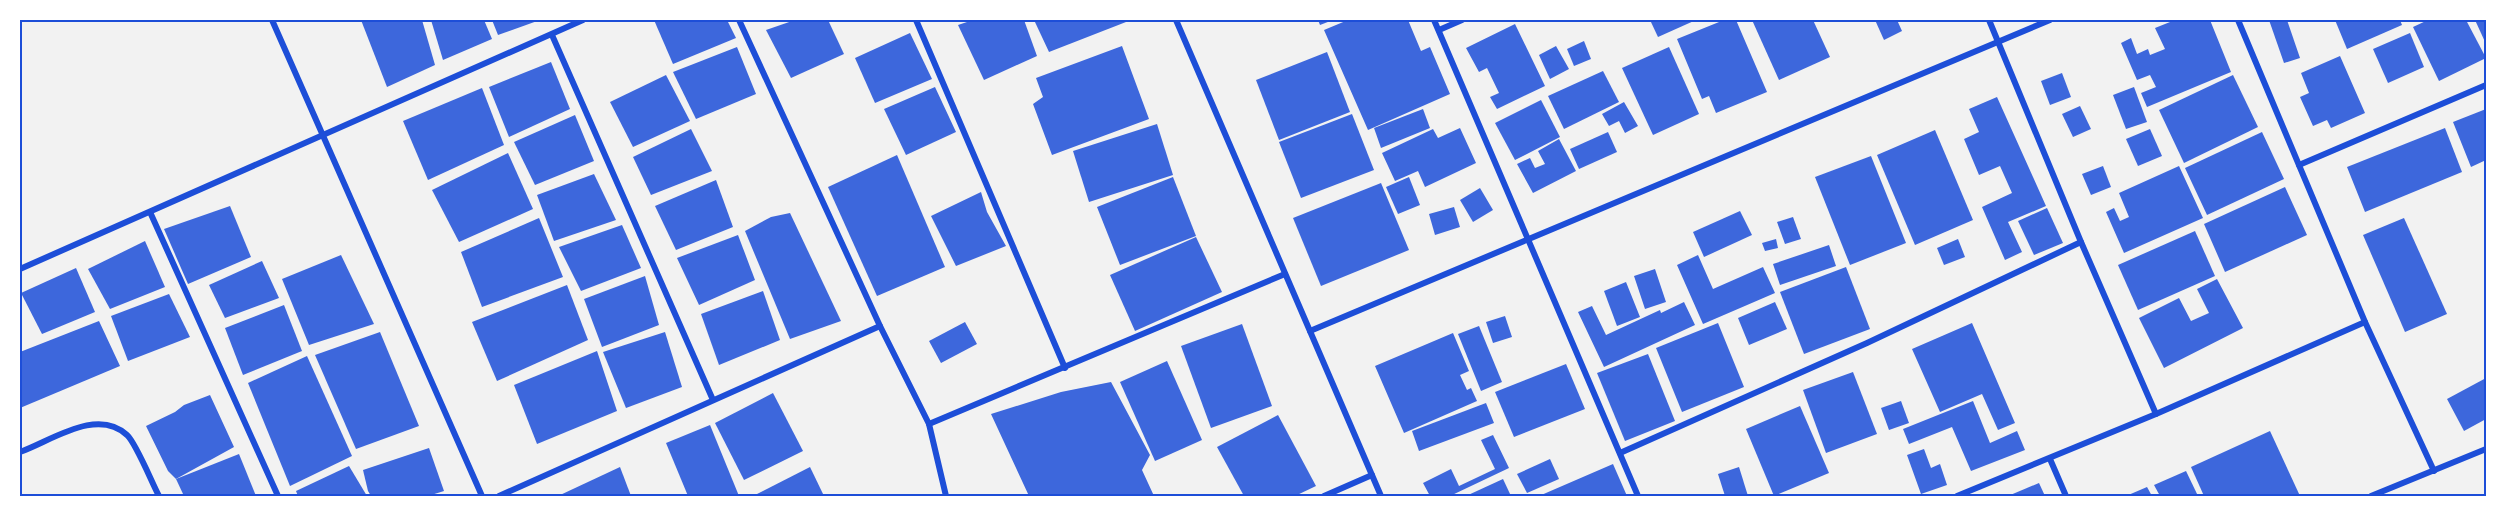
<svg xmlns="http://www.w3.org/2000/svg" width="2506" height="516" font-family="Arial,sans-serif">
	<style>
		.building { fill: #3d67dc }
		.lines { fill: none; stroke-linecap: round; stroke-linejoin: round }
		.minor { stroke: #1d4ed8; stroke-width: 6 }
		.neatline { fill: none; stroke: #1d4ed8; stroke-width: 2 }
	</style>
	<rect width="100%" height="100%" fill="#f2f2f2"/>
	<g class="building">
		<polygon points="361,20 422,20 435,65 387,87"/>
		<polygon points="431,20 484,20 492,39 443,60"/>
		<polygon points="492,20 540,20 498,35"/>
		<polygon points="654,20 727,20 736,38 673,64"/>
		<polygon points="795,20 828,20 844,54 791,78 766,30"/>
		<polygon points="973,20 1024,20 1037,56 984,80 958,25"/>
		<polygon points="1034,20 1125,20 1126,22 1049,52"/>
		<polygon points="1318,20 1333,20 1320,25"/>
		<polygon points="1348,20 1408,20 1421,51 1430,47 1450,94 1368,130 1324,30"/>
		<polygon points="1650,20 1696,20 1658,37"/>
		<polygon points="1724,20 1736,20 1767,92 1716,113 1709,96 1702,99 1677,39"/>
		<polygon points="1752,20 1813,20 1830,57 1779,80"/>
		<polygon points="1875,20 1897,20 1902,31 1884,40"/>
		<polygon points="2175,20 2210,20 2231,72 2147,107 2141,93 2156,87 2150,75 2137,80 2121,43 2131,38 2137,54 2148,49 2150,55 2165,49 2155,28"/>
		<polygon points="2269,20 2287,20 2300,58 2284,63"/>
		<polygon points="2335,20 2400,20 2402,25 2347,49"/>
		<polygon points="2428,20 2466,20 2486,58 2439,81 2413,27"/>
		<polygon points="2475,20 2486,20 2486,44"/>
		<polygon points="1515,24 1545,86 1497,109 1490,97 1499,93 1487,68 1479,72 1466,48"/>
		<polygon points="910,33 932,79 875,103 855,58"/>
		<polygon points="2410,33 2424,67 2388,83 2373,49"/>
		<polygon points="1584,41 1591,59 1574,66 1567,49"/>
		<polygon points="1122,46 1149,119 1052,155 1033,104 1043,97 1036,78"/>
		<polygon points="1556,46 1569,69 1550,79 1539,55"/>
		<polygon points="737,47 756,94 696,119 673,72"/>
		<polygon points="1669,47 1699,114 1653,135 1622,68"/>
		<polygon points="1327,52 1350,112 1279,140 1256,80"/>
		<polygon points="2340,56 2365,113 2331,128 2327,120 2313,126 2300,97 2309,93 2301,73"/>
		<polygon points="551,62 570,109 509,137 489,87"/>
		<polygon points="1603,71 1619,102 1564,129 1548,96"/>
		<polygon points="2062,73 2071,97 2050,105 2041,81"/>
		<polygon points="666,75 690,121 633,147 610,102"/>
		<polygon points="2233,75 2258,127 2184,163 2159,110"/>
		<polygon points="935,87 956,132 906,155 884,109"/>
		<polygon points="2134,87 2147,122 2126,129 2113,95"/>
		<polygon points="482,88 504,145 428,180 403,121"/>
		<polygon points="1997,97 2046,206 2008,222 2022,252 2005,260 1982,207 2012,193 2000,166 1979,175 1964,139 1979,132 1969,109"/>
		<polygon points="1541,100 1560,137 1515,160 1495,123"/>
		<polygon points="1624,102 1638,126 1625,133 1619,121 1609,126 1602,114"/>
		<polygon points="2080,106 2091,129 2073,137 2062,114"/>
		<polygon points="1423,109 1430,128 1381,148 1374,128"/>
		<polygon points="2486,109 2486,160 2471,167 2453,122"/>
		<polygon points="1352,114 1374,170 1301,198 1279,142"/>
		<polygon points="575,115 594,161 535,185 514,142"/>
		<polygon points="1157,124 1173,175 1089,202 1073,151"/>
		<polygon points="1460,128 1476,163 1425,187 1418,171 1395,181 1382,153 1433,129 1438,138"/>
		<polygon points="2445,128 2462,172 2365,212 2347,167"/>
		<polygon points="691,129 712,171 651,195 633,157"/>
		<polygon points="2150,129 2162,156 2138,166 2126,139"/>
		<polygon points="1935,130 1973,220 1915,245 1877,155"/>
		<polygon points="1608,132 1617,152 1579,169 1570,149"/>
		<polygon points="2262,132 2284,179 2207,215 2185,168"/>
		<polygon points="1559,139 1576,171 1533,193 1517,164 1530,158 1535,168 1545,164 1538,151"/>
		<polygon points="508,153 533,209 459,242 432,190"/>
		<polygon points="897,155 945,267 877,296 828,187"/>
		<polygon points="1871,156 1906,243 1850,265 1815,177"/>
		<polygon points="2103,166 2111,187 2091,195 2082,174"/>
		<polygon points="2179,166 2203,218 2124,253 2106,212 2114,208 2120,221 2129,217 2119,193"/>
		<polygon points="594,174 616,220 554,241 537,195"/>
		<polygon points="1173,177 1196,236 1120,265 1097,207"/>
		<polygon points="1409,177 1420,205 1398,214 1386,187"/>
		<polygon points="716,180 733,227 676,250 655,206"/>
		<polygon points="1381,183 1409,250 1321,286 1293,218"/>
		<polygon points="2285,187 2307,235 2225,272 2204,224"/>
		<polygon points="1480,188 1493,210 1473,222 1460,200"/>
		<polygon points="981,192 987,212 1006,246 956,266 931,216"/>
		<polygon points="230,206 251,257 188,284 164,229"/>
		<polygon points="1454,207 1460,227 1435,235 1429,214"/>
		<polygon points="2047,208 2063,243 2034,255 2018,221"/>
		<polygon points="1740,211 1752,235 1704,257 1693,232"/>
		<polygon points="790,213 841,321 790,339 745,231 771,217"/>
		<polygon points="1793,217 1801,239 1785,244 1777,222"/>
		<polygon points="539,218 563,277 482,307 461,252"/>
		<polygon points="2404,218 2447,314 2405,332 2363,235"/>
		<polygon points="622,225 641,268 581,291 559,247"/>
		<polygon points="2195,231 2215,276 2138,310 2118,265"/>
		<polygon points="738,235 755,280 699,305 677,258"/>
		<polygon points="1196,237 1222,292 1135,331 1110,275"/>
		<polygon points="1776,239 1778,248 1765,251 1762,243"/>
		<polygon points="1958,239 1965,257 1944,265 1937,248"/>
		<polygon points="145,241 165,287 110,309 88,269"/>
		<polygon points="1829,245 1836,266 1780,285 1773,264"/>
		<polygon points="341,255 374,324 309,345 282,279"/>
		<polygon points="1698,255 1713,289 1763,267 1775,293 1703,324 1677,265"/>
		<polygon points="262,261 279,298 225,318 209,285"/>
		<polygon points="1846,267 1870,329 1804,354 1780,292"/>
		<polygon points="76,268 95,312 42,334 21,293"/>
		<polygon points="1655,269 1666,302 1645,309 1634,276"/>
		<polygon points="645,276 659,325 602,347 584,299"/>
		<polygon points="2217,279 2243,328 2164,368 2139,318 2179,298 2191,321 2209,313 2197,289"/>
		<polygon points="1626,282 1640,317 1617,326 1604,291"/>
		<polygon points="567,285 588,340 497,381 472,322"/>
		<polygon points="763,291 780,340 719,365 701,314"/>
		<polygon points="169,294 190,337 128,361 111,316"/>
		<polygon points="1684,302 1695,325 1604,367 1578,312 1592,306 1606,335 1660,310 1661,313"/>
		<polygon points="1775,302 1787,329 1749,345 1738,318"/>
		<polygon points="284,305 302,351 243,375 225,328"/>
		<polygon points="1505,316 1512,337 1493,343 1486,322"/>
		<polygon points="99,321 120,366 20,408 20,352"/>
		<polygon points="965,322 977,344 941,363 929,341"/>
		<polygon points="1718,323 1744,387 1682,412 1656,348"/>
		<polygon points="1972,323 2015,423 1998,430 1982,394 1940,412 1912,349"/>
		<polygon points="1242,324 1272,406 1211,428 1181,346"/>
		<polygon points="1479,326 1502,382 1481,391 1458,334"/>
		<polygon points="380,332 419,426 356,449 315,355"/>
		<polygon points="665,332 682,387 626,408 603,352"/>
		<polygon points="1453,333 1469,371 1460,375 1467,390 1471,388 1477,401 1404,433 1375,366"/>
		<polygon points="597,351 617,411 537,444 514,385"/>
		<polygon points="1648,354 1675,421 1625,441 1597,373"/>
		<polygon points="307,356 352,456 290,486 248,383"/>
		<polygon points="1167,361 1202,440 1155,461 1120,382"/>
		<polygon points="1566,364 1585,409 1514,437 1495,392"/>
		<polygon points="1853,372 1877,434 1826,453 1803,390"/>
		<polygon points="2486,378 2486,419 2464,431 2447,399"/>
		<polygon points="1111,382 1150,455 1142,470 1154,496 1029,496 991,414 1061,392"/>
		<polygon points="773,393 803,451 744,480 715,423"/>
		<polygon points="210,395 234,447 176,479 168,471 146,426 175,412 184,405"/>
		<polygon points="1901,401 1909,423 1889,430 1881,408"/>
		<polygon points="1973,401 1990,443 2017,431 2025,450 1971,471 1952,427 1909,444 1903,429"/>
		<polygon points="1486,403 1494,423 1419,451 1412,431"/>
		<polygon points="1800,406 1829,473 1774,496 1746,429"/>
		<polygon points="1278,415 1316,486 1295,496 1244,496 1217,447"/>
		<polygon points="710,425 739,496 688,496 666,443"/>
		<polygon points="2270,431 2300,496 2204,496 2191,467"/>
		<polygon points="1493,435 1509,468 1450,496 1430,496 1423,483 1451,469 1459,486 1495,469 1481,440"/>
		<polygon points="429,448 444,491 428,496 371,496 368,491 363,470"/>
		<polygon points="1924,449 1931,468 1940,464 1947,485 1921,494 1907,455"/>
		<polygon points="239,454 256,496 184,496 176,479"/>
		<polygon points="1550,459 1559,479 1527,493 1517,474"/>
		<polygon points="1613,464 1627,496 1539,496"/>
		<polygon points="349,466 367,496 298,496 296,491"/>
		<polygon points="620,467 631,496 558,496"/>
		<polygon points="810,467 824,496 753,496"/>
		<polygon points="1739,467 1748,496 1725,496 1718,474"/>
		<polygon points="2186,471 2198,496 2160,496 2154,485"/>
		<polygon points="1503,479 1511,496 1466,496"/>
		<polygon points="2039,483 2045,496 2008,496"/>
		<polygon points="2147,487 2152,496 2126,496"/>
	</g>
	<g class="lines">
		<g class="minor">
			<polyline points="272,20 482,496"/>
			<polyline points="739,20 880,326 929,424 946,496"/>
			<polyline points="916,20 1065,368"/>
			<polyline points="1176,20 1381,496"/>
			<polyline points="1434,20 1638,496"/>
			<polyline points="1989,20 2081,242 2156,414"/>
			<polyline points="2238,20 2365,322 2434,471"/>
			<polyline points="1439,30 1462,20"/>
			<polyline points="552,35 713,400"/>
			<polyline points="2299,165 2486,85"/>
			<polyline points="150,212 278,496"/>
			<polyline points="20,269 583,20"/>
			<polyline points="1310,331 2050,20"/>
			<polyline points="929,424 1285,274"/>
			<path d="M20,452C51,441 97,407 127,435C136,443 152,483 159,496"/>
			<polyline points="1620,453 1867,343 2081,242"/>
			<polyline points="2050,459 2066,496"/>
			<polyline points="499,496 880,326"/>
			<polyline points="1324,496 1372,475"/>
			<polyline points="1957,496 2156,414 2365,322"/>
			<polyline points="2371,496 2486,449"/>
		</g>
	</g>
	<rect width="2506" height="516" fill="none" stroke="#ffffff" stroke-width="42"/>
	<rect x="21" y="21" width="2464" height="474" class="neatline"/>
</svg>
